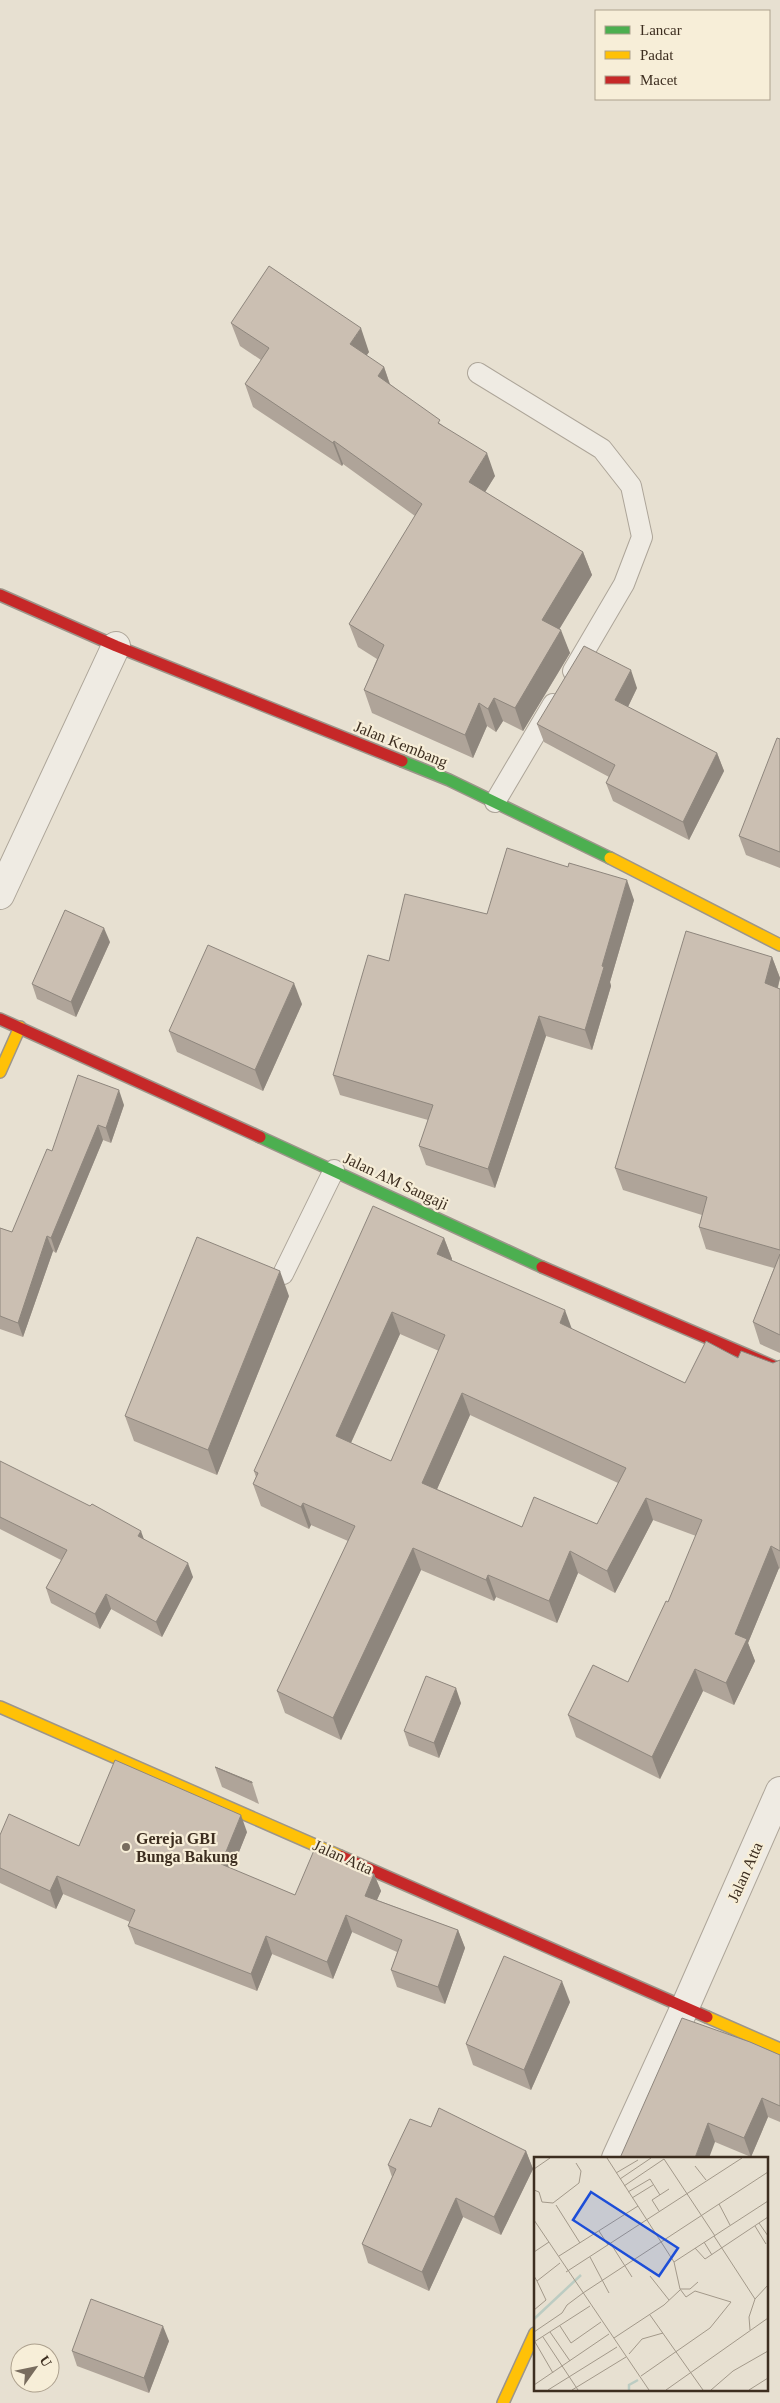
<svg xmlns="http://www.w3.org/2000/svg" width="780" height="2403" font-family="Georgia,serif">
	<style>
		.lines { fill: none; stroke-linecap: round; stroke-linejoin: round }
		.lane-casing { stroke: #ada599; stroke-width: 22 }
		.street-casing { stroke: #ada599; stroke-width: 30 }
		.fast-casing { stroke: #9c958a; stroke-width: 14 }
		.slow-casing { stroke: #9c958a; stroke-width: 14 }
		.jam-casing { stroke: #9c958a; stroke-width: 14 }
		.lane { stroke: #efebe3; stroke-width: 20 }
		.street { stroke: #efebe3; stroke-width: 28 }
		.fast { stroke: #4caf50; stroke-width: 11 }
		.slow { stroke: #ffc107; stroke-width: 11 }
		.jam { stroke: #c62828; stroke-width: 11 }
		.wall { fill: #afa499; fill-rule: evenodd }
		.shaded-wall { fill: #8e867d }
		.building { fill: #cbbfb2; stroke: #8e867d; fill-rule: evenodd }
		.poi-dot { fill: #786c5e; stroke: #f7eed8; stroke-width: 2 }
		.labels { text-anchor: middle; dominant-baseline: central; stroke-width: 4.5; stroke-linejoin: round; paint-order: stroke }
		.street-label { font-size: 16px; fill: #3d2e20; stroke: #f7eed8 }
		.poi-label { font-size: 16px; font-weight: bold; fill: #3d2e20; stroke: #f7eed8; text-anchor: start }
		.inset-river { fill: none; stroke: #bcccc2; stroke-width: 2.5 }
		.inset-road { fill: none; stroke: #a3998a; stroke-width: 1 }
		.view { fill: #1d4ed8; fill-opacity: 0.15; stroke: #1d4ed8; stroke-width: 2.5 }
		.inset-edge { fill: none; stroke: #3d2e20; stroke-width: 2.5 }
	</style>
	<rect width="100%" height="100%" fill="#e7e0d1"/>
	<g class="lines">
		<g class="lane-casing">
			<g id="lane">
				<polyline points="478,373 602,449 631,486 642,537 624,584 573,671"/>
				<polyline points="495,802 553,704"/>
				<polyline points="283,1274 334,1170"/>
			</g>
		</g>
		<g class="street-casing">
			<g id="street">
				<polyline points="0,895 116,646"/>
				<polyline points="616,2158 685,2007 780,1791"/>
			</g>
		</g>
		<g class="fast-casing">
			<g id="fast">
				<polyline points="402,761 449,780 610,858"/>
				<polyline points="260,1137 542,1267"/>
			</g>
		</g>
		<g class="slow-casing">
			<g id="slow">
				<polyline points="610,858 780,945"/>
				<polyline points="0,1072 20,1027"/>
				<polyline points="0,1707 340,1856"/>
				<polyline points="707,2017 780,2049"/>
				<polyline points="503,2403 535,2333"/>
			</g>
		</g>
		<g class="jam-casing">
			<g id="jam">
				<polyline points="0,595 116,646 402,761"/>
				<polyline points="0,1019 260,1137"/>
				<polyline points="542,1267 780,1369"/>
				<polyline points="340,1856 707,2017"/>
			</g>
		</g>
		<use href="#lane" class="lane"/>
		<use href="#street" class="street"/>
		<use href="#fast" class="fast"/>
		<use href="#slow" class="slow"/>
		<use href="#jam" class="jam"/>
	</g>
	<g class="wall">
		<polygon points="231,323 369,352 366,356 384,367 390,384 442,425 495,476 485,492 583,552 592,575 559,629 570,653 523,731 503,721 496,732 487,726 473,758 372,713 364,690 377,659 358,647 349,624 415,516 343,464 342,466 253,407 245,384 261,360 240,346"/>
		<polygon points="637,688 628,707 717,753 724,771 689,840 613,801 606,783 609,777 544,742 537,724"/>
		<polygon points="780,739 780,868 746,855 739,836"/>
		<polygon points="634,900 610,982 611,986 592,1050 546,1036 495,1188 426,1165 419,1146 428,1120 340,1095 333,1075 389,961 487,914"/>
		<polygon points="110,942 76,1017 37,999 32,984"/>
		<polygon points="772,957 780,978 778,988 780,989 780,1353 760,1344 753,1322 774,1268 706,1249 699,1227 702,1215 623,1190 615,1168"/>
		<polygon points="302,1004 263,1091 177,1052 169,1031"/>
		<polygon points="124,1105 111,1143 103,1140 56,1253 53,1251 23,1337 0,1329 0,1228 12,1232 52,1151"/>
		<path d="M444,1238L452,1259V1261L572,1329L685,1383L738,1358L773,1363L780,1360V1569L779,1568L748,1643L755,1661L734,1705L703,1691L660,1779L576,1737L568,1715L628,1682L668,1602L696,1536L653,1520L615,1593L578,1573L557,1623L496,1597L494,1601L421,1570L341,1740L285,1713L277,1691L348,1541L311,1525L309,1529L261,1506L253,1484L256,1477L254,1471ZM400,1334L439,1351L391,1461L351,1443ZM470,1415L618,1483L597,1524L522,1527L437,1489Z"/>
		<polygon points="289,1296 217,1475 134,1441 125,1416"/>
		<polygon points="0,1461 144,1539 193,1577 162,1637 111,1609 100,1629 51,1603 46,1588 61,1560 0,1529"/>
		<polygon points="461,1703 439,1758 409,1746 404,1731"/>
		<polygon points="215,1767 252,1782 259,1804 222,1787"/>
		<polygon points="247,1832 232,1869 295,1895 374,1874 381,1891 377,1900 458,1930 465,1948 445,2004 397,1987 391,1970 397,1952 352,1932 333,1979 272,1954 257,1991 135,1944 128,1926 130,1922 63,1894 56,1909 0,1883 0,1835 79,1846"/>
		<polygon points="570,2002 531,2090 473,2065 466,2044"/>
		<polygon points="780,2055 780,2122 768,2117 751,2157 715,2142 620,2158"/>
		<polygon points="431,2127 526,2151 533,2169 501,2235 463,2217 429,2291 368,2263 362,2244 392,2177 388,2165"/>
		<polygon points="169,2341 149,2393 77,2366 72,2351"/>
	</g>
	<g class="shaded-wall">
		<polygon points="361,328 369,352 358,367 350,344"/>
		<polygon points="384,367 392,391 378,376"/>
		<polygon points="334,441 343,464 342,466 333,443"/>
		<polygon points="487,453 495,476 477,505 469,482"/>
		<polygon points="583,552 592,575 551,643 542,620"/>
		<polygon points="561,630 570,653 523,731 515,708"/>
		<polygon points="631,670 637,688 622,719 615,700"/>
		<polygon points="494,698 503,721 496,732 488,709"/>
		<polygon points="479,703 487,726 473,758 465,735"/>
		<polygon points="717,753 724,771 689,840 683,822"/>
		<polygon points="627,880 634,900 610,982 611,986 592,1050 585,1030 602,966"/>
		<polygon points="104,928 110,942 76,1017 71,1002"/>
		<polygon points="772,957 780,978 773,1005 765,983"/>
		<polygon points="294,983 302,1004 263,1091 255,1070"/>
		<polygon points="539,1016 546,1036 495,1188 488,1169"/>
		<polygon points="119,1090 124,1105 111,1143 106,1128"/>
		<polygon points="98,1125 103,1140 56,1253 51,1238"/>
		<polygon points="47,1236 53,1251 23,1337 18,1323"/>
		<polygon points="444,1238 452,1259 445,1276 437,1254"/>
		<polygon points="280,1271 289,1296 217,1475 208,1450"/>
		<polygon points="565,1310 573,1332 560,1323"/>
		<polygon points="392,1312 400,1334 344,1458 336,1436"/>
		<polygon points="462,1393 470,1415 430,1505 422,1483"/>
		<polygon points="646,1498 653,1520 615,1593 607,1571"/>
		<polygon points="303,1503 311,1525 309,1529 301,1507"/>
		<polygon points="141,1531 146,1545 138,1536"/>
		<polygon points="771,1546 779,1568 748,1643 755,1661 734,1705 726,1683 735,1634"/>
		<polygon points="413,1548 421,1570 341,1740 333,1718"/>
		<polygon points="570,1551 578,1573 557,1623 549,1601"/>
		<polygon points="188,1563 193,1577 162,1637 156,1622"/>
		<polygon points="488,1575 496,1597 494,1601 486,1580"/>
		<polygon points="106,1594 111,1609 100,1629 95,1614"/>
		<polygon points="695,1669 703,1691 660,1779 652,1757"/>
		<polygon points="456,1688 461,1703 439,1758 434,1743"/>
		<polygon points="241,1815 247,1832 227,1882 221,1864"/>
		<polygon points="374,1874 381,1891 371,1913 365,1896"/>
		<polygon points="57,1876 63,1894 56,1909 50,1891"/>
		<polygon points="346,1915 352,1932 333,1979 327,1962"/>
		<polygon points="458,1930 465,1948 445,2004 438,1987"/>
		<polygon points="266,1936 272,1954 257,1991 251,1974"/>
		<polygon points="562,1981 570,2002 531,2090 524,2070"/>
		<polygon points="762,2098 768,2117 751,2157 744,2138"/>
		<polygon points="708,2123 715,2142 709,2158 695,2158"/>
		<polygon points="526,2151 533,2169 501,2235 494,2217"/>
		<polygon points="456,2198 463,2217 429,2291 422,2272"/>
		<polygon points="163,2326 169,2341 149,2393 144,2378"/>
	</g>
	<g class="building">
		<polygon points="269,266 361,328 350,344 384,367 378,376 440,420 438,423 487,453 469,482 583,552 542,620 561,630 515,708 494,698 488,709 479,703 465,735 364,690 384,645 349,624 422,504 334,441 333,443 245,384 269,348 231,323"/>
		<polygon points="584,646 631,670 615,700 717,753 683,822 606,783 615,765 537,724"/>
		<polygon points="777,738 780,739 780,852 739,836"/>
		<polygon points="507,848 568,867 569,863 627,880 602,966 604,967 585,1030 539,1016 488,1169 419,1146 433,1105 333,1075 368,955 389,961 405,894 487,914"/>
		<polygon points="65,910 104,928 71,1002 32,984"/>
		<polygon points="686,931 772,957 765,983 780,989 780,1250 699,1227 707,1197 615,1168"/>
		<polygon points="208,945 294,983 255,1070 169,1031"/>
		<polygon points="78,1075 119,1090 106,1128 98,1125 51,1238 47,1236 18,1323 0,1316 0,1228 12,1232 47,1149 52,1151"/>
		<path d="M373,1206L444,1238L437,1254L565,1310L560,1323L685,1383L706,1341L738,1358L741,1351L773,1363L780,1360V1551L771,1546L735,1634L747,1639L726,1683L695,1669L652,1757L568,1715L593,1665L628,1682L666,1601L668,1602L702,1520L646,1498L607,1571L570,1551L549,1601L488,1575L486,1580L413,1548L333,1718L277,1691L355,1526L303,1503L301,1507L253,1484L258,1473L254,1471ZM392,1312L445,1335L391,1461L336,1436ZM462,1393L626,1468L597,1524L534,1497L522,1527L422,1483Z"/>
		<polygon points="197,1237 280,1271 208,1450 125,1416"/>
		<polygon points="780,1254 780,1335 753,1322"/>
		<polygon points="0,1461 90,1506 92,1504 141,1531 138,1536 188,1563 156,1622 106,1594 95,1614 46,1588 67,1550 0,1517"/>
		<polygon points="426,1676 456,1688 434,1743 404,1731"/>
		<polygon points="115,1760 241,1815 221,1864 295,1895 315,1848 374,1874 365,1896 458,1930 438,1987 391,1970 402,1940 346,1915 327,1962 266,1936 251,1974 128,1926 135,1910 57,1876 50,1891 0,1868 0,1835 9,1814 79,1846"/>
		<polygon points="215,1767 252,1782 252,1783"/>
		<polygon points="504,1956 562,1981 524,2070 466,2044"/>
		<polygon points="682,2018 750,2042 780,2055 780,2106 762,2098 744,2138 708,2123 695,2158 620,2158"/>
		<polygon points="439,2108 526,2151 494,2217 456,2198 422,2272 362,2244 396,2169 388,2165 410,2119 431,2127"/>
		<polygon points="91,2299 163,2326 144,2378 72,2351"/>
	</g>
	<circle class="poi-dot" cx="126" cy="1847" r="5"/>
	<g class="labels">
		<g class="street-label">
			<text transform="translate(401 744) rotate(22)">Jalan Kembang</text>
			<text transform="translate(396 1181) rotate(25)">Jalan AM Sangaji</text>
			<text transform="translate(343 1857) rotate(24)">Jalan Atta</text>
			<text transform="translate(745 1872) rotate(-66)">Jalan Atta</text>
		</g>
		<g class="poi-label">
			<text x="136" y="1838">Gereja GBI<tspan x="136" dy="18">Bunga Bakung</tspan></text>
		</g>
	</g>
	<g transform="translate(534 2157)">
		<rect width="234" height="234" fill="#e7e0d1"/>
		<path class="inset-river" d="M0,162L47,118M95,233V228L104,223"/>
		<path class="inset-road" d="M73,1L140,105L146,132M161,9L172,23M0,12L16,1M82,16L104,3M86,22L117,1M90,29L130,2L181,79M0,33L5,35L8,45L19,46L45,26L47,14L42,6M94,35L116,22L126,38M98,41L119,28M185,47L196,68M22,48L46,86M125,54L118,43L135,32M0,63L115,233M225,66L234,79M221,69L232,87M65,74L74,88M180,79L221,142M170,85L178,98M77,87L98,120M161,91L171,102L234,60M0,95L15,85M25,99L104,49M56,100L75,136M140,105L234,44M32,115L208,1M0,119L3,124L26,106M116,119L135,143M146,132H156L164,125M0,153L12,143L3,124M116,158L169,233M26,169L37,186L67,165M216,173L215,160L221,142L234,128M0,175L28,156L33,148L49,136L234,15M16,175L36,204M9,180L44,233M80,181L130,148L146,133M0,185L56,149M1,185L19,216M95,197L108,182L129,176M107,219L176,171L197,145L161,134L152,140L146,132M0,228L75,177M14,233L83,190M38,233L92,200M132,233L234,161M177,233L199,214L234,194M215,233L234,221"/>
		<path class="view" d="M57,35L144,91L125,119L39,63Z"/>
		<rect width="234" height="234" class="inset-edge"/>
	</g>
	<rect x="595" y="10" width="175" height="90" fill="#f7eed8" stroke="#ada18e"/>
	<rect x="605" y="26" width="25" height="8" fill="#4caf50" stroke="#ada18e"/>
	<text x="640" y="35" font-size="15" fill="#3d2e20">Lancar</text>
	<rect x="605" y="51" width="25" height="8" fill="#ffc107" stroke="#ada18e"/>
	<text x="640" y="60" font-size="15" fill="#3d2e20">Padat</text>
	<rect x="605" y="76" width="25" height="8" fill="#c62828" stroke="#ada18e"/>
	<text x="640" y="85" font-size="15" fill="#3d2e20">Macet</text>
	<g transform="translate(35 2368) rotate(57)"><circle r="24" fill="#f7eed8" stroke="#ada18e"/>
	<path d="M0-4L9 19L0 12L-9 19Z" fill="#786c5e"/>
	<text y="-8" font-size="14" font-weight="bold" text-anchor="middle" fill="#3d2e20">U</text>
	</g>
</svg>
